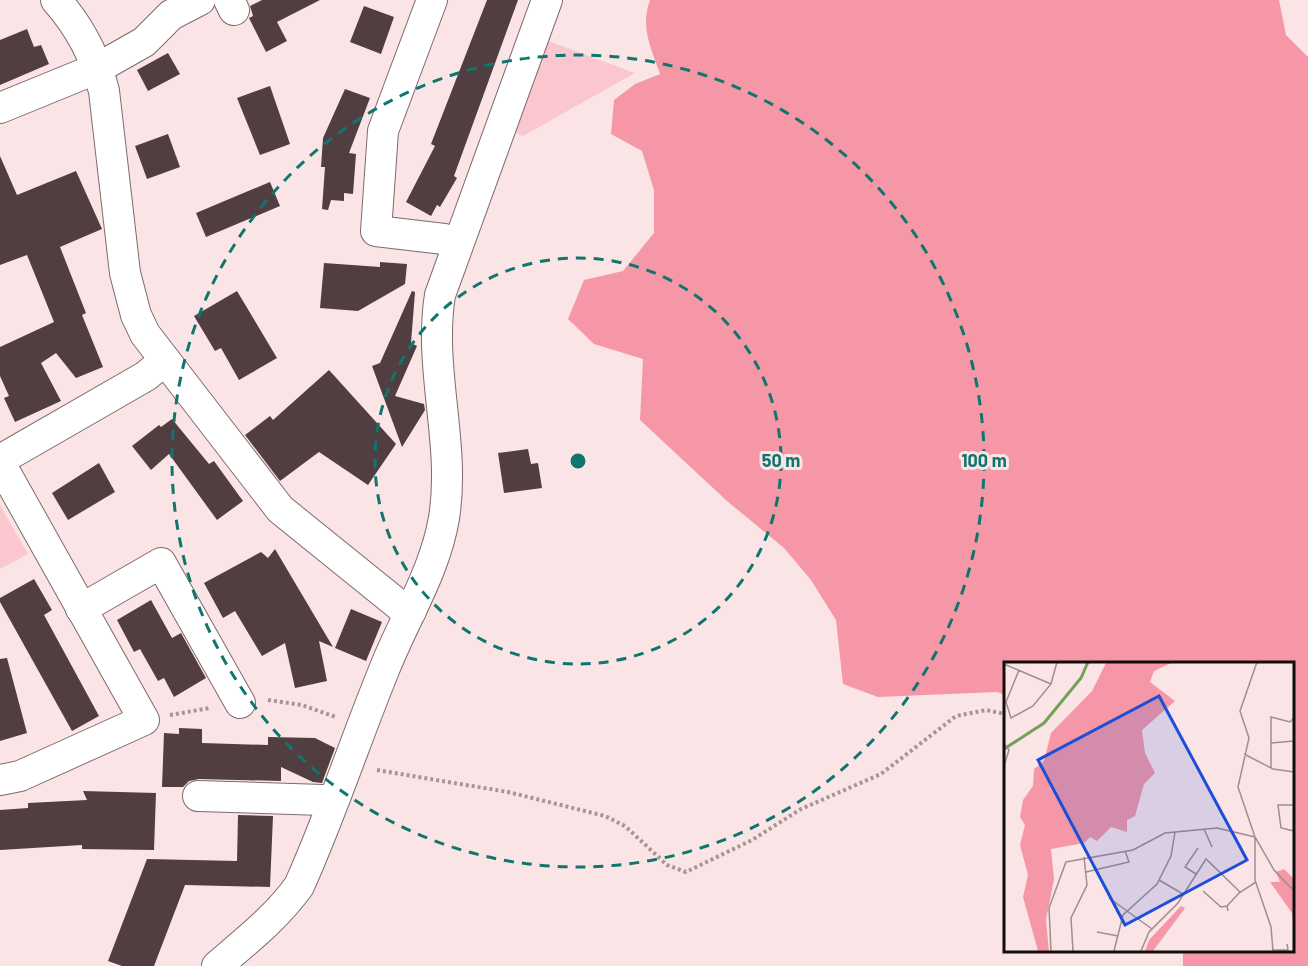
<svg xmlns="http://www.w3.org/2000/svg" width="1308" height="966" font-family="Barlow,sans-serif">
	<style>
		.green { fill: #fac7ce }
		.forest { fill: #f597a6 }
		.building { fill: #513e41 }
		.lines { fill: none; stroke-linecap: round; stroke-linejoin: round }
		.street-casing { stroke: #7e6a6c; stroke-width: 32 }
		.path { stroke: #a69597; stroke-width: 4; stroke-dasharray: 3 3; stroke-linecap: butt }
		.street { stroke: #fff; stroke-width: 30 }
		.ring { fill: none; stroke: #0f766e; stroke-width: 3; stroke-dasharray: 10 8 }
		.inset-river { fill: none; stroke: #75a157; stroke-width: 3 }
		.inset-road { fill: none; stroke: #9e8e8f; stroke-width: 1.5 }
		.view { fill: #1d4ed8; fill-opacity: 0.15; stroke: #1d4ed8; stroke-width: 3 }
		.inset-edge { fill: none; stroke: #130c0d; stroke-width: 3 }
		.centre { fill: #0f766e; stroke: #fbe4e6; stroke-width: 3 }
		.ring-label { font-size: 18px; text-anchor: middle; font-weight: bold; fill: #0f766e; stroke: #fbe4e6; stroke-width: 6; stroke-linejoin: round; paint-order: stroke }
	</style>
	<rect width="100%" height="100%" fill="#fbe4e6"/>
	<g class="green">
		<polygon points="543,39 635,73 523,136 510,131"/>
		<polygon points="0,505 28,554 0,569"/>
	</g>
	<path class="forest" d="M650,0H1279L1286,35L1308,57V966H1183V950H1292V663H1005V695L997,692L878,697L843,684L836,620L811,580L784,548L727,501L640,420L643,359L594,344L568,319L584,280L623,271L654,233V190L642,151L611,134L614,100L635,84L660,74C651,48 640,27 650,0Z"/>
	<g class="building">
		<polygon points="262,0 320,0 277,22 287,41 266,52 249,18 253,16 250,6"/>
		<polygon points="487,0 518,0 454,176 457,178 440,207 437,205 431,216 406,202 435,146 431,144"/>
		<polygon points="364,6 394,17 381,54 350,42"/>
		<polygon points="27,29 34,47 41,45 49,64 0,85 0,40"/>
		<polygon points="168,53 180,74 148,91 137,70"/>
		<polygon points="270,86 290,144 260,155 237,98"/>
		<polygon points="345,89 370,98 349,153 356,154 353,194 344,193 344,201 331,200 328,210 322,209 325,167 321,167 323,138"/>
		<polygon points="168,134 180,167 147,179 135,146"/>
		<polygon points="0,156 17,195 76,171 102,229 60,247 86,313 82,315 103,367 76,378 56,353 41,363 61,401 15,422 4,398 9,396 0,376 0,347 54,322 27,255 0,265"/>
		<polygon points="270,182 280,206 206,237 196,213"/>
		<polygon points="380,262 407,264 405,284 358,311 320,308 324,263 380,267"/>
		<polygon points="237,291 277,358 239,380 221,348 215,351 194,316"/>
		<polygon points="412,291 415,292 411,343 417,346 395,396 424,404 425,410 402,447 372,366 380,363"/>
		<polygon points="329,370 396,444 368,485 319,452 280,481 245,435 270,416 273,420"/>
		<polygon points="172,419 209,464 214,461 243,501 217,520 169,454 151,470 132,446 159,425 161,427"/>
		<polygon points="528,449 531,464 538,463 542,488 504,493 498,453"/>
		<polygon points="99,463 115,492 68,520 52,493"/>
		<polygon points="275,549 333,647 319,641 327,681 295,688 285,643 262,656 235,611 223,618 204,583 261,552 268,558"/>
		<polygon points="34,579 52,610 44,615 99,716 72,731 0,602 0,598"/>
		<polygon points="151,600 172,638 181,633 206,678 174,697 164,678 158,681 140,649 134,652 117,620"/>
		<polygon points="351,609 382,622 366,661 335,648"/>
		<polygon points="7,658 27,733 0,741 0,659"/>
		<polygon points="179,728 202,729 202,743 268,745 268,737 315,738 335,748 322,783 313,782 281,767 281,781 199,779 189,781 183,787 162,787 164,733 179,734"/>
		<polygon points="83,791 156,793 154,850 82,849 82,845 0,850 0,810 28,808 28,803 87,800"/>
		<polygon points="238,815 273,816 270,887 185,885 154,966 122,966 108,961 147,859 237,861"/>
	</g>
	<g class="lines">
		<g class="street-casing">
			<g id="street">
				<path d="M56,0C80,27 95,55 104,91L125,273L136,315L145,334L280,509L400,606L411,611"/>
				<polyline points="229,0 234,10"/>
				<polyline points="432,0 383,131 376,231 444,239 458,244"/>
				<polyline points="0,108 98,68 144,42 171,15 200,0"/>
				<polyline points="0,460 146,376 165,360"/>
				<polyline points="0,463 144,720 20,776 0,780"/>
				<polyline points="81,609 161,563 240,703"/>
				<polyline points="198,796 323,800 332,803"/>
				<path d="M217,966C246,941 276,918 299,886C331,815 355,741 384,670C404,619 435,572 444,518C456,444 428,369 440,295L547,0"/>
			</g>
		</g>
		<g class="path">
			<polyline points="268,700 302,705 336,717"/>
			<polyline points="170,715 210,708"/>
			<polyline points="377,770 508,792 605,816 625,826 667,865 686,872 752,840 801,809 881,774 956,716 986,710 1005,714"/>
		</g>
		<use href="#street" class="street"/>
	</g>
	<g class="ring">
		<circle cx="578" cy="461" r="203"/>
		<circle cx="578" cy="461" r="406"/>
	</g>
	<g transform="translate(1004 662)">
		<rect width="290" height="290" fill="#fbe4e6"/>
		<path d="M102,1H167L150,9L146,20L171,39L138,68L141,91L151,111L140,122L131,154L123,158V170L107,165L93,179L86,175L80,181L47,187L50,217L42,258L45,289H34L19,235L24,213L16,183L21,163L16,155L19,138L29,124L30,107L40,99L47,71L88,29ZM280,207L289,216V260L288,251L266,220H276L272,210ZM177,244L181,246L149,289H141L145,278Z" fill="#f597a6"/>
		<path class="inset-river" d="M0,87L40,61L77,16L84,0"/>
		<path class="inset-road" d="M253,0L236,49L245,76L234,125L251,175V218L267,265L269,289M0,2L47,22M15,8L2,40L7,56L29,44L47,22L53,0M267,81L290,79M0,82L5,88L0,104M240,92L269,107L290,110M267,106V55L286,60L290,56M290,143H274L277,166L290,169M200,167L208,185M82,210L125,200L121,189M192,212L181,205L194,186M155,218L179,232M199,229L217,245L223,244M105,236L148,267M224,249L223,244L235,231L252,220M93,270L114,274M268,288H284L283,282M47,289L45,246L62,200L129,188L161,171L213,166L251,175L270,208L290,229M69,289L67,256L83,223L80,195M110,289L119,253L153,222L167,194L171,170M137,289L145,270L174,241L202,197L236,230"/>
		<path class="view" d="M155,34L243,198L121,263L34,98Z"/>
		<rect width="290" height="290" class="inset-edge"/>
	</g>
	<circle cx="578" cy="461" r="9" class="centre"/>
	<g class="ring-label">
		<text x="781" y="467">50 m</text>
		<text x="984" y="467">100 m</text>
	</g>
</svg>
